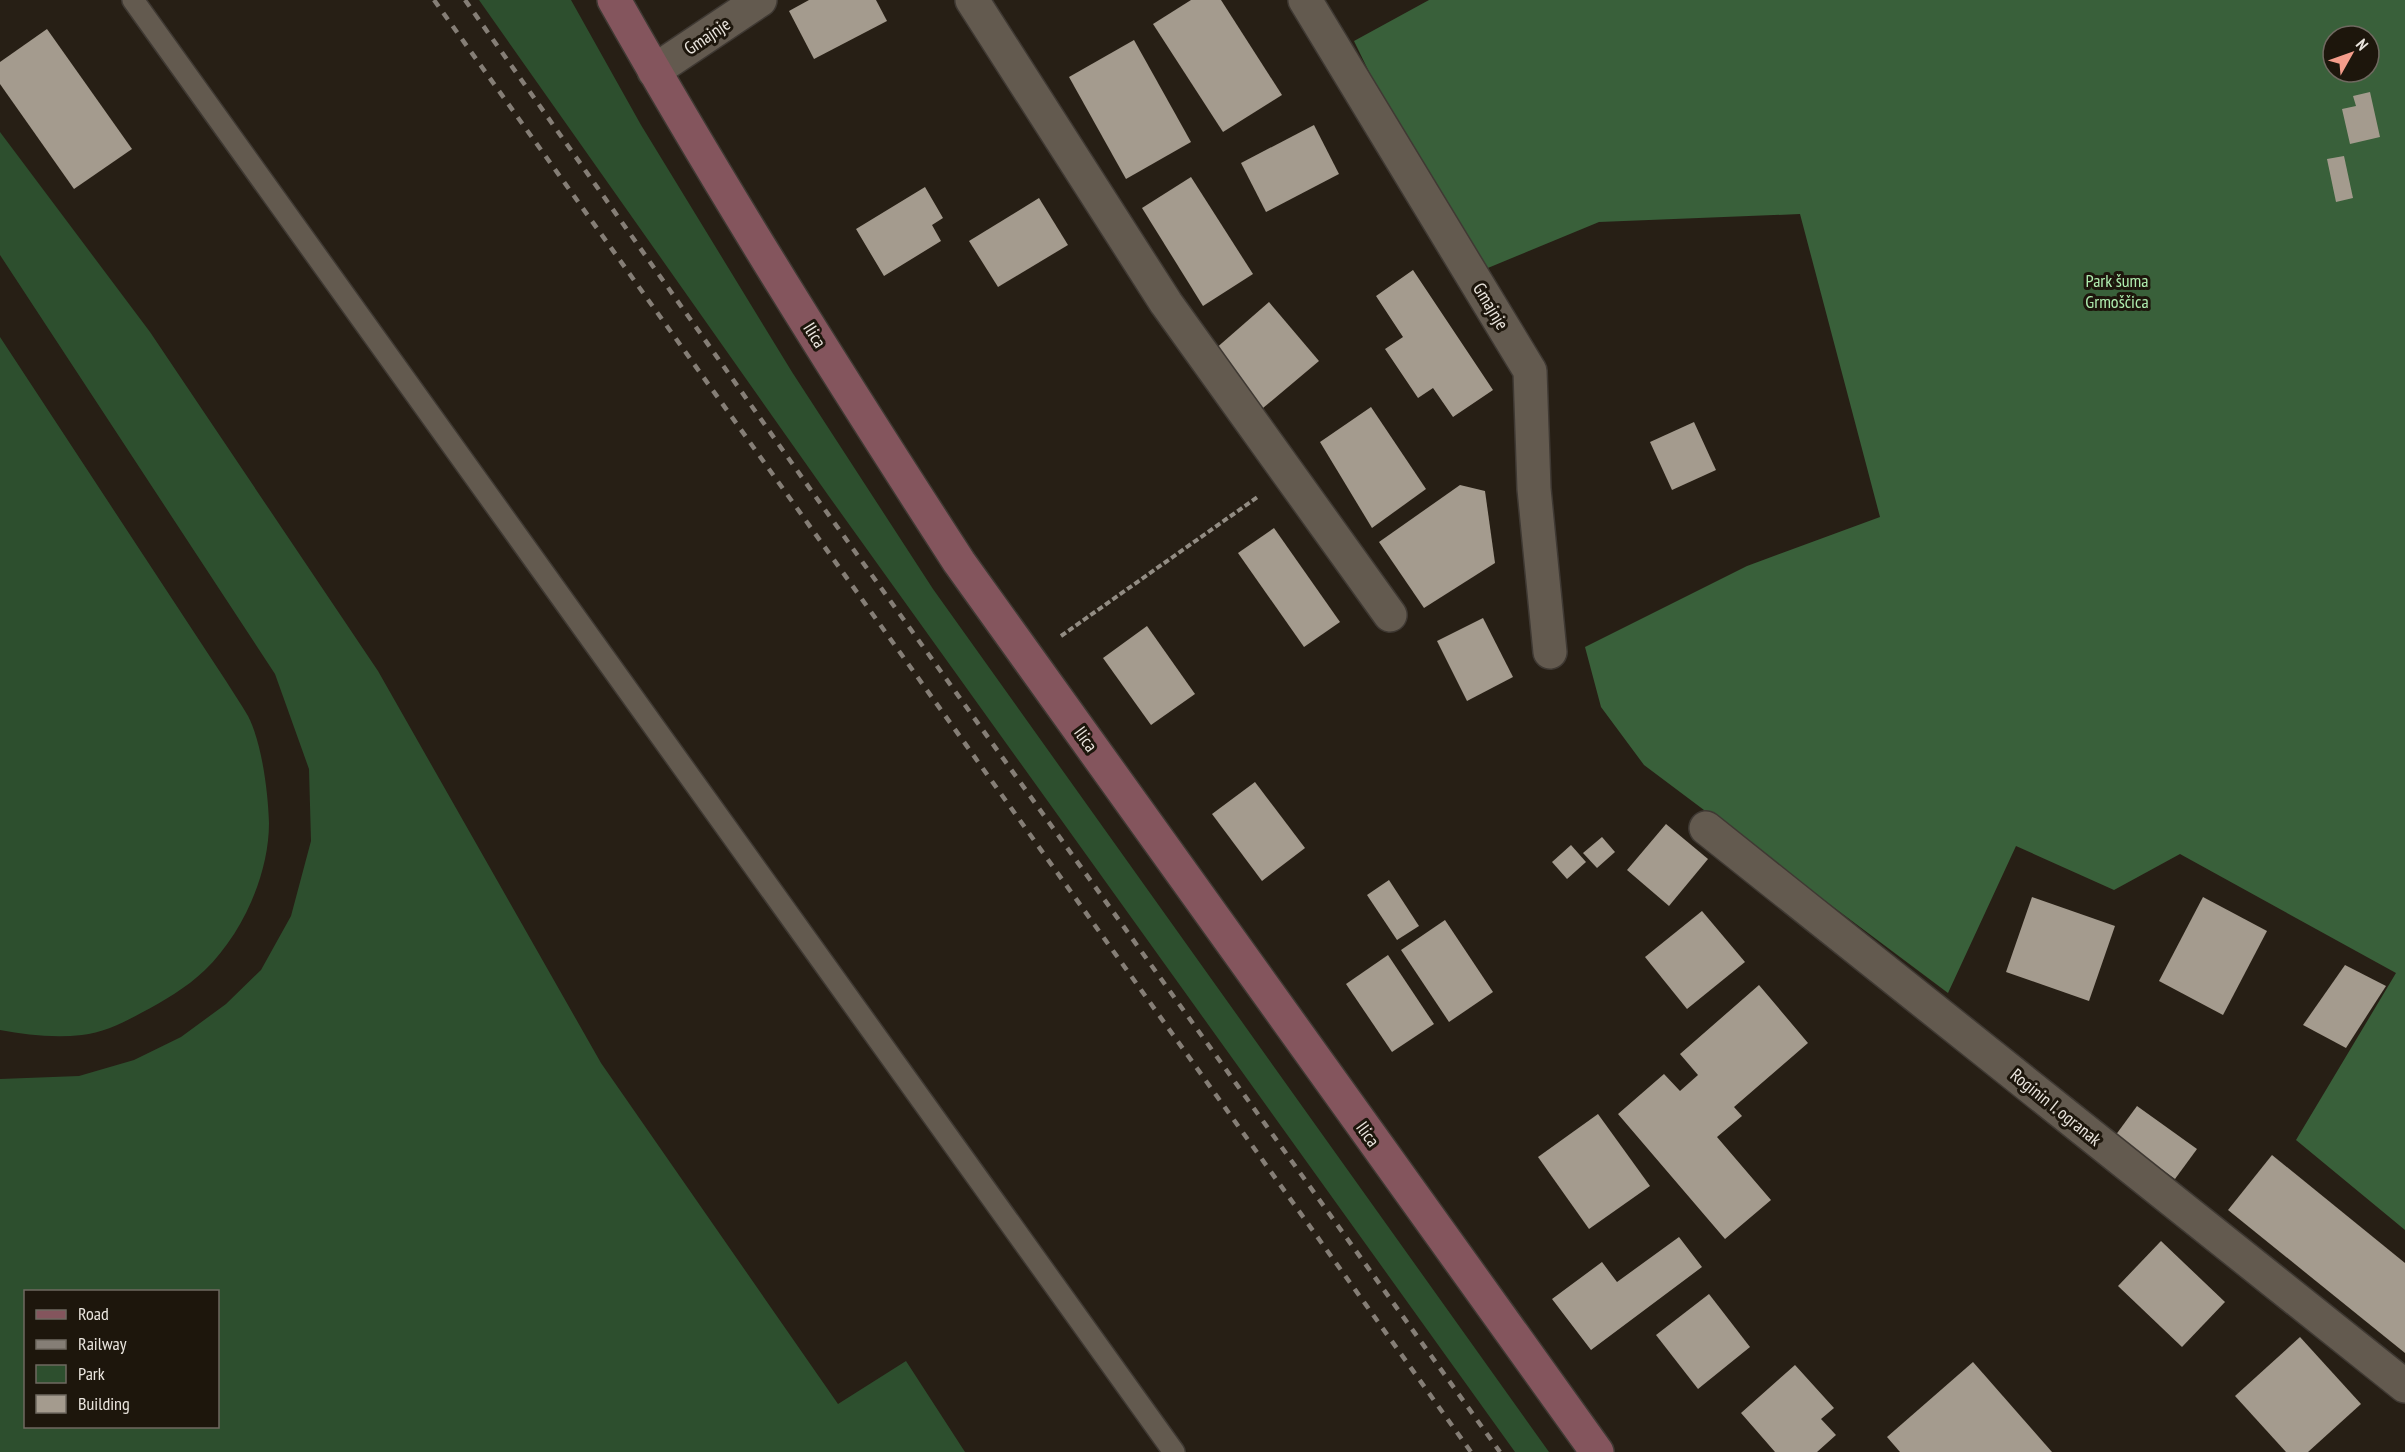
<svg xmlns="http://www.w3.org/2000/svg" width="2405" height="1452" font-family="'PT Sans Narrow',sans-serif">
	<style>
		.green { fill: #2d4f2e; fill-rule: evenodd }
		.forest { fill: #39603a; fill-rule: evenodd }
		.building { fill: #a49b8e }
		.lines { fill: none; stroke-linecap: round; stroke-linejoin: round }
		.service-casing { stroke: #3f3933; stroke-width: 24 }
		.minor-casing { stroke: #3f3933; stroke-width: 36 }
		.secondary-casing { stroke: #3f3933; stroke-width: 36 }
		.path { stroke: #928c83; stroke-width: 4; stroke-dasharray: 6 3; stroke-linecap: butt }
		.service { stroke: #635a4f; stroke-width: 21 }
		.minor { stroke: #635a4f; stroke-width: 33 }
		.secondary { stroke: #84555d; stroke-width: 33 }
		.rail { stroke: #857e76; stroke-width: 4.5; stroke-dasharray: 8 8; stroke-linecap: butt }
		.labels { text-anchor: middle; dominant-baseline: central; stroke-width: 6; stroke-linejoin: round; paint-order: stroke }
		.street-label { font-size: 18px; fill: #eae5de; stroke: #1d160c }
		.park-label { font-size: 18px; fill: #afedaf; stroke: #1d160c }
	</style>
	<rect width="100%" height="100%" fill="#271f15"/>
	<g class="green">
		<polygon points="479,0 571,0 641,125 792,372 933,589 1549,1452 1515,1452 828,495"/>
		<path d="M0,132L150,332L378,671L601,1063L838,1404L906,1361L965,1452H0V1079L79,1076L134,1060L181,1037L226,1004L261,970L291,916L311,841L309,769L275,674L0,255ZM26,1292H218V1426H26Z"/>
		<path d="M0,337L226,681C233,692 241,704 248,716C262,743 268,792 269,823C269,875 242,934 205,970C186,988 164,1001 141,1013C123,1023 102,1033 82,1035C54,1038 27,1035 0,1030Z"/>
	</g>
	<path class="forest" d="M1429,0H2405V1230L2296,1140L2396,973L2180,854L2114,890L2016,846L1948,993L1644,765L1601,707L1585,647L1747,566L1880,517L1800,214L1599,222L1483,270L1391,117L1354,41ZM2333,36H2369V72H2333Z"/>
	<g class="building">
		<polygon points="809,0 876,0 887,21 814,59 789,11"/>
		<polygon points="1191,0 1221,0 1282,95 1223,132 1153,24"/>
		<polygon points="47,29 132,149 74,189 0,84 0,62"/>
		<polygon points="1134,40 1191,142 1126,179 1069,77"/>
		<polygon points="2370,92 2380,137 2350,144 2342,109 2356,106 2353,96"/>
		<polygon points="1314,125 1339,174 1266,212 1241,163"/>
		<polygon points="2344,156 2353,198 2336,202 2327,159"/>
		<polygon points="1191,177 1253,274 1203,306 1142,208"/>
		<polygon points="925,187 943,218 932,225 941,241 884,276 856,229"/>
		<polygon points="1039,198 1068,245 998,287 969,241"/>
		<polygon points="1413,270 1493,390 1453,417 1433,388 1418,398 1385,349 1403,337 1376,296"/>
		<polygon points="1269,302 1319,361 1263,408 1214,350"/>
		<polygon points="1371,407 1426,489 1372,528 1320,442"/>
		<polygon points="1694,422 1716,470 1672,490 1650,442"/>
		<polygon points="1460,485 1485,491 1495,563 1424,608 1379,542"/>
		<polygon points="1274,528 1340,622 1304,647 1238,553"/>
		<polygon points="1483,618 1513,677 1467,701 1437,641"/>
		<polygon points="1147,626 1195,694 1151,725 1103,658"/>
		<polygon points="1255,782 1305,848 1262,881 1212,814"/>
		<polygon points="1666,824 1708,859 1669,906 1627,870"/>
		<polygon points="1602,837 1615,852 1597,868 1583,853"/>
		<polygon points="1571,845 1586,862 1567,879 1552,862"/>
		<polygon points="1389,880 1419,926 1397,940 1367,895"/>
		<polygon points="2032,897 2115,926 2089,1001 2006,972"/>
		<polygon points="2203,897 2267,931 2223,1015 2159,981"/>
		<polygon points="1702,911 1745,962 1687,1009 1645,957"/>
		<polygon points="1445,920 1493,992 1449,1022 1401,950"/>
		<polygon points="1388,955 1434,1024 1392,1052 1346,984"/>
		<polygon points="2345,965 2386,986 2346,1048 2303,1025"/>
		<polygon points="1759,985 1808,1043 1734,1107 1742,1116 1717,1137 1771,1200 1725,1239 1618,1114 1664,1074 1680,1091 1698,1075 1680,1054"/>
		<polygon points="2137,1106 2197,1149 2175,1179 2115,1136"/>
		<polygon points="1598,1114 1650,1186 1589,1229 1538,1157"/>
		<polygon points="2272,1155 2405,1263 2405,1353 2228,1210"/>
		<polygon points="1679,1237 1702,1267 1591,1350 1552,1299 1602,1262 1617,1282"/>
		<polygon points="2161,1241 2225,1302 2182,1347 2118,1286"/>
		<polygon points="1709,1294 1750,1347 1698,1389 1656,1335"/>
		<polygon points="2300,1337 2361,1404 2308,1452 2286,1452 2235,1396"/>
		<polygon points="1973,1362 2052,1452 1900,1452 1887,1437"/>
		<polygon points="1795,1365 1834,1408 1821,1419 1836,1435 1817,1452 1775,1452 1741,1413"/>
	</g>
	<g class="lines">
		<g class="service-casing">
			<polyline id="service" points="133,0 1174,1452"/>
		</g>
		<g class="minor-casing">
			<g id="minor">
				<polyline points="972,0 1166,303 1390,615"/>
				<polyline points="1305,0 1530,371 1534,489 1550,652"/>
				<polyline points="654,71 760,0"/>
				<polyline points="1706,828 2405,1386"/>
			</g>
		</g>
		<g class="secondary-casing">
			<path id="secondary" d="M614,0C722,191 840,378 959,562L1597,1452"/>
		</g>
		<polyline class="path" points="1061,636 1259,496"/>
		<use href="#service" class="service"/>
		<use href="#minor" class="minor"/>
		<use href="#secondary" class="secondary"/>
		<g class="rail">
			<polyline points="434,0 1471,1452"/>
			<polyline points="465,0 813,493 1500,1452"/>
		</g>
	</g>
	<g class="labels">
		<g class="street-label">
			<text transform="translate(707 36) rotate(-34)">Gmajnje</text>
			<text transform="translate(1491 306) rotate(59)">Gmajnje</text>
			<text transform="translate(815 335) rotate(58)">Ilica</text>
			<text transform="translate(1086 739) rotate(54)">Ilica</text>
			<text transform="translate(2056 1107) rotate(39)">Roginin I. ogranak</text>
			<text transform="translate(1368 1134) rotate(54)">Ilica</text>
		</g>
		<g class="park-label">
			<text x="2117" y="280">Park šuma<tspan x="2117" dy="21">Grmoščica</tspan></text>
		</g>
	</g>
	<rect x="24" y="1290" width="195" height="138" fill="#1d160c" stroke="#6f6960" stroke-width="1.5"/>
	<rect x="36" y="1310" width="30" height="9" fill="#84555d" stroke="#6f6960" stroke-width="1.5"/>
	<text x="78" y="1320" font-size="18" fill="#eae5de">Road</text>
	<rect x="36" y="1340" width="30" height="9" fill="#857e76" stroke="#6f6960" stroke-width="1.5"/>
	<text x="78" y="1350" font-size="18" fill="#eae5de">Railway</text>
	<rect x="36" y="1365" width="30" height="18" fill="#2d4f2e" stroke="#6f6960" stroke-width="1.5"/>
	<text x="78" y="1380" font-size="18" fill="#eae5de">Park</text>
	<rect x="36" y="1395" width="30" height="18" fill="#a49b8e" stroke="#6f6960" stroke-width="1.5"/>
	<text x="78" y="1410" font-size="18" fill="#eae5de">Building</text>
	<g transform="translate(2351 54) rotate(50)"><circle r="28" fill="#1d160c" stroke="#6f6960" stroke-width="1.5"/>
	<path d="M0-4.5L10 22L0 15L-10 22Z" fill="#f49d8b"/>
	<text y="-9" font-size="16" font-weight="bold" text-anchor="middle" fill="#eae5de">N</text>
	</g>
</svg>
